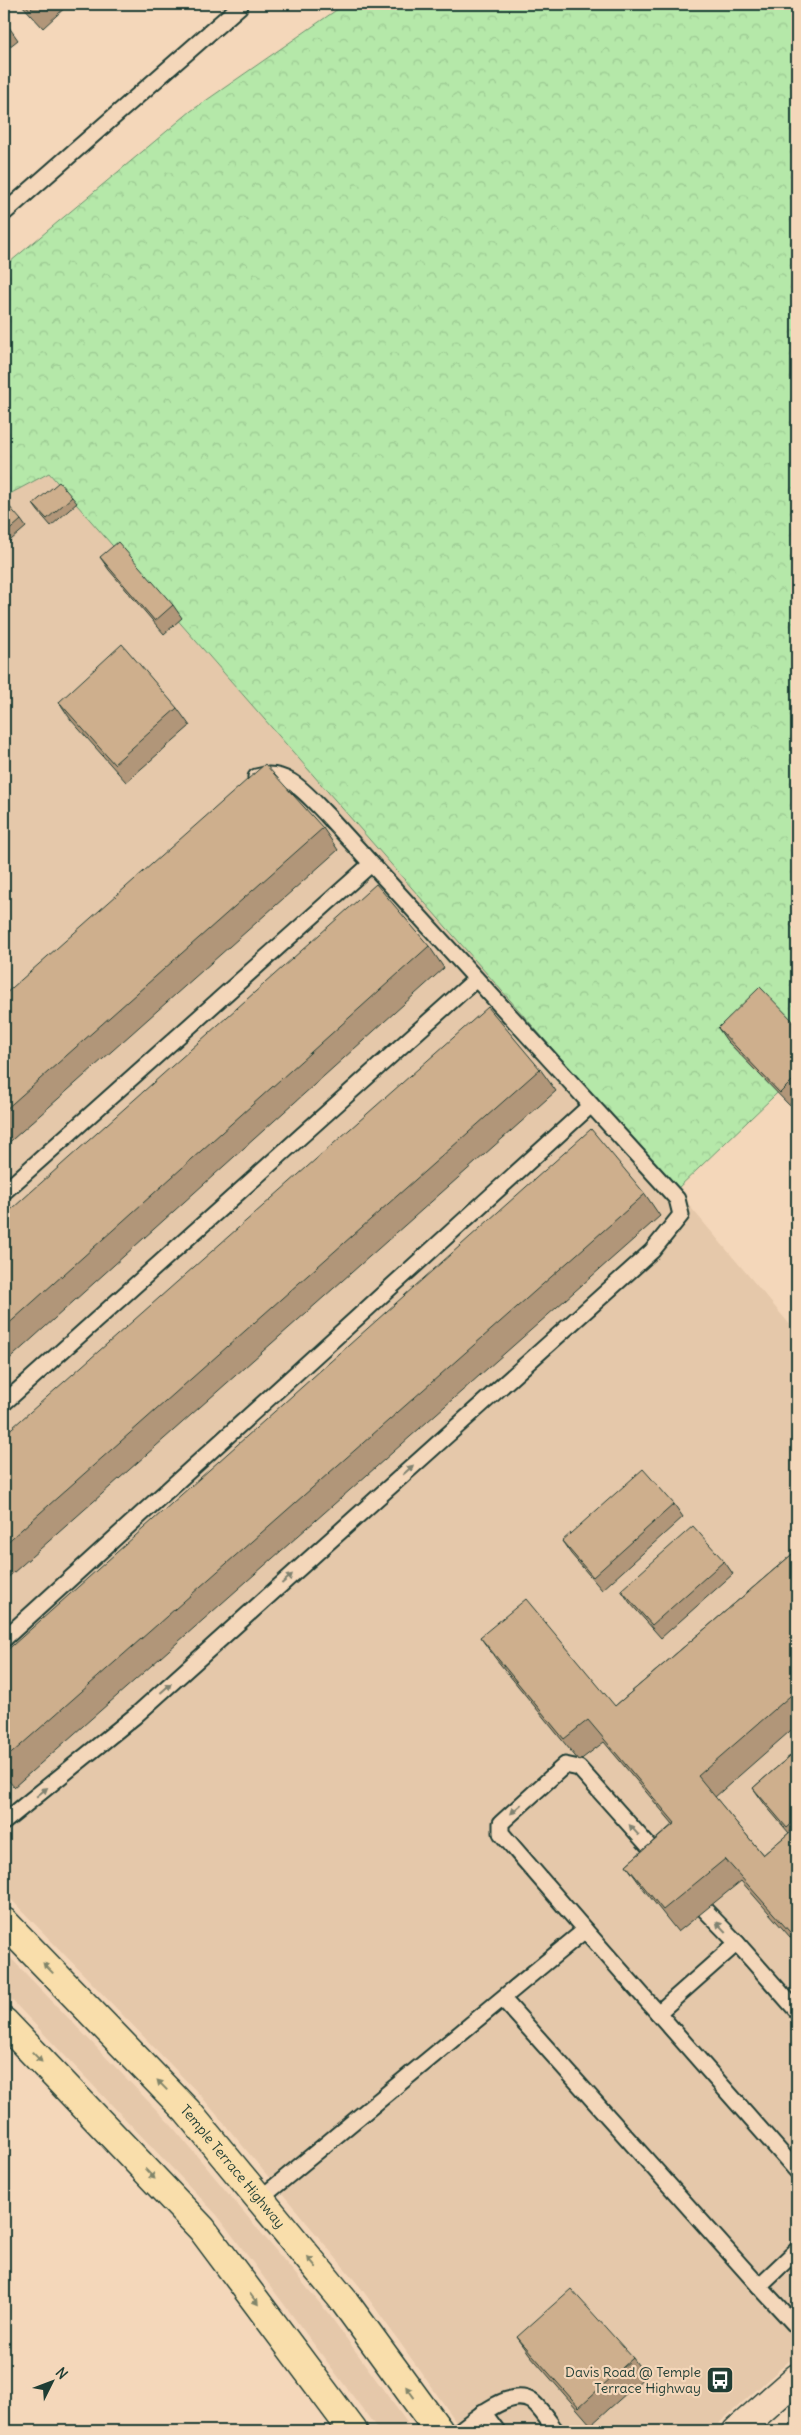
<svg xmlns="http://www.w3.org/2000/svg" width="801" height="2435" font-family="Delius,sans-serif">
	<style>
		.built { fill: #e5c8aa }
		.forest { fill: url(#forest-crowns); stroke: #6a926e }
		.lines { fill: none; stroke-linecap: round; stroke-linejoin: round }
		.lane-casing { stroke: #1f3d34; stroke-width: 19 }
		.secondary-casing { stroke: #1f3d34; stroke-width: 31 }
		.primary-casing { stroke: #1f3d34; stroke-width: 31 }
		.lane { stroke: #f4d7ba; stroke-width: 15 }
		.secondary { stroke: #f4d7ba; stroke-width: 28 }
		.primary { stroke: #f9deab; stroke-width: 28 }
		.wall { fill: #b19679; stroke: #1f3d34 }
		.building { fill: #ceaf8d; stroke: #1f3d34 }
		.oneway { fill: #7f8270 }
		.oneway2 { fill: #81856a }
		.labels { text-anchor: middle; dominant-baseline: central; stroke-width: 4.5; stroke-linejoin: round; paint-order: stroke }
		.street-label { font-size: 14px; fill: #1f3d34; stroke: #f4d7ba }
		.poi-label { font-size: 14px; fill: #1f3d34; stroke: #f4d7ba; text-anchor: end }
	</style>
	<defs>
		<pattern id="forest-crowns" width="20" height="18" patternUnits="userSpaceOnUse" patternTransform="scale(1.25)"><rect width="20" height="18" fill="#b5e8a9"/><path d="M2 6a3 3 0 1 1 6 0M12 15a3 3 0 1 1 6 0" fill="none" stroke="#9bc892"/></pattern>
	</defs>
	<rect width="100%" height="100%" fill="#f4d7ba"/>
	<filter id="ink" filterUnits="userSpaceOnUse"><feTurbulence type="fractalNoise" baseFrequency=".02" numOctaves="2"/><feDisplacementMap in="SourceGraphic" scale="10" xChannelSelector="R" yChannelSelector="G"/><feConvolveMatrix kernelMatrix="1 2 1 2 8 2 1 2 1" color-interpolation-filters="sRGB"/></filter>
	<g filter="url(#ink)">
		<g class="built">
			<polygon points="49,473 676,1190 797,1333 797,2354 710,2431 463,2431 361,2288 202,2097 4,1892 4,497"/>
			<polygon points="4,1951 171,2125 328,2313 413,2431 379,2431 217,2215 4,1992"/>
		</g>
		<polygon class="forest" points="345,4 797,4 797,918 790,925 797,933 797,1074 676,1190 49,473 4,497 4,267 191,111"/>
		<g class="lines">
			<g class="lane-casing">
				<g id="lane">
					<polyline points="4,213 240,6"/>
					<polyline points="4,1192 371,864"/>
					<polyline points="4,1403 476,979"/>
					<polyline points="4,1639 591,1105"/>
					<path d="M4,1822L135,1716L652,1251L681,1215L677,1199L327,815C307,795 287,767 256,777"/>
					<polyline points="705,1910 737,1943"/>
					<polyline points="585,1930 501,1833 501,1823 565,1765 579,1768 662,1861"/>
					<polyline points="503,1999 759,2286 797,2250"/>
					<polyline points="658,2013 737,1943 797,2011"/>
					<polyline points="261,2198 585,1930 797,2171"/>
					<polyline points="759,2286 797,2327"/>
					<polyline points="483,2412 497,2431"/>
					<path d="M459,2431C474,2419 510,2388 531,2401C540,2407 549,2422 556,2431"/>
				</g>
			</g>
			<g class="secondary-casing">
				<polyline id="secondary" points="737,2431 797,2378"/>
			</g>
			<g class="primary-casing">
				<g id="primary">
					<path id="s1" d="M4,1922L187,2111L344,2301L439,2431"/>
					<polyline points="4,2022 202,2229 353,2431"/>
				</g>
			</g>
			<use href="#lane" class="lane"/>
			<use href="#secondary" class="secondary"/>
			<use href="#primary" class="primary"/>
		</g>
		<g class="wall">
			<polygon points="21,4 69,4 43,28"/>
			<polygon points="4,20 18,40 4,51"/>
			<polygon points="72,497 77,503 51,526 38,511 33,504"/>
			<polygon points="4,509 21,520 26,527 4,546"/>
			<polygon points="100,557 173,605 182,618 164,634 109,570"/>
			<polygon points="59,702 177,708 190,726 126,782 71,720"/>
			<polygon points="323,828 338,850 4,1147 4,995"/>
			<polygon points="429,946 444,968 4,1364 4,1216"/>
			<polygon points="797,1025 797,1098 789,1105 727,1041 718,1028"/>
			<polygon points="540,1069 556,1091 4,1581 4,1435"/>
			<polygon points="645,1194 660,1216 14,1787 4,1775 4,1653"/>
			<polygon points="674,1504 683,1517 602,1590 571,1554 562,1541"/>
			<polygon points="797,1550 797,1725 715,1797 763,1855 789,1833 766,1806 753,1788 797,1750 797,1945 741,1881 678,1932 642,1887 626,1865 673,1824 604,1742 579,1761 496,1659 480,1637 615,1706"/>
			<polygon points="724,1561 733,1574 661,1638 630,1603 621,1590"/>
			<polygon points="517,2337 633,2358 646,2376 591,2425 530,2355"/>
		</g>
		<g class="building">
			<polygon points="25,4 36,4 30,10"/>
			<polygon points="59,482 72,497 47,519 33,504"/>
			<polygon points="8,505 21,520 4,535 4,509"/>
			<polygon points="118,542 173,605 155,621 100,557"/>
			<polygon points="122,644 177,708 114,764 59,702"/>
			<polygon points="265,764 323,828 4,1111 4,995"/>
			<polygon points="376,884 429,946 4,1328 4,1216"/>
			<polygon points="760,987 797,1025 797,1076 780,1093 718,1028"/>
			<polygon points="488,1007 540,1069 4,1545 4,1435"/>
			<polygon points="797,1100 797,1112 791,1106"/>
			<polygon points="591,1129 645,1194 4,1760 4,1653"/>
			<polygon points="643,1469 674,1504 593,1577 562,1541"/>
			<polygon points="693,1526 724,1561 652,1625 621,1590"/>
			<polygon points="797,1550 797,1690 698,1776 763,1855 797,1826 797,1940 725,1859 663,1910 626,1865 675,1823 588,1720 564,1739 480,1637 526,1599 615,1706"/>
			<polygon points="797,1750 797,1819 787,1828 753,1788"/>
			<polygon points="571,2289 633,2358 579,2407 517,2337"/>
		</g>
		<defs><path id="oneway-solid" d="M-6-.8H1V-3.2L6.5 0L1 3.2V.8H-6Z" transform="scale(1.25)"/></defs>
		<g class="oneway">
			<use href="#oneway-solid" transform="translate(408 1470) rotate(-42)"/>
			<use href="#oneway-solid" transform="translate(287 1579) rotate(-42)"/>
			<use href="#oneway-solid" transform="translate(166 1688) rotate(-42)"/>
			<use href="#oneway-solid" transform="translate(42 1792) rotate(-39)"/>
			<use href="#oneway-solid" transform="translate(516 1809) rotate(138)"/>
			<use href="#oneway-solid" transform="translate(634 1830) rotate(-132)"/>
			<use href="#oneway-solid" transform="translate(721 1927) rotate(-133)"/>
		</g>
		<g class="oneway2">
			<use href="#oneway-solid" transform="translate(48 1968) rotate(-134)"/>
			<use href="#oneway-solid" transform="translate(37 2057) rotate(46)"/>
			<use href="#oneway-solid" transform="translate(162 2085) rotate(-134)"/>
			<use href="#oneway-solid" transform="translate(150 2174) rotate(46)"/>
			<use href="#oneway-solid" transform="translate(312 2262) rotate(-129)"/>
			<use href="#oneway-solid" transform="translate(254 2299) rotate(53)"/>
			<use href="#oneway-solid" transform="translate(410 2392) rotate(-126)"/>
		</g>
	</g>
	<defs>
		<g id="bus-square" transform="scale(1.4375)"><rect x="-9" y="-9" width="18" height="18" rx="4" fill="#1f3d34" stroke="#f4d7ba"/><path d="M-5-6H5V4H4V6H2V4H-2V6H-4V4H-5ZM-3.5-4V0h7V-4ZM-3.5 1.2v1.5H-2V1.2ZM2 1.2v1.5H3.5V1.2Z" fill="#fff"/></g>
	</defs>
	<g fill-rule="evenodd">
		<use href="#bus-square" x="720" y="2380"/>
	</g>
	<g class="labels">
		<g class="street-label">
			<text stroke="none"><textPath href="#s1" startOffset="335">Temple Terrace Highway</textPath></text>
		</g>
		<g class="poi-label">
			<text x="701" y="2372">Davis Road @ Temple<tspan x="701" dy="16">Terrace Highway</tspan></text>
		</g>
	</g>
	<rect width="801" height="2435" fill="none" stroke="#f4d7ba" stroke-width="20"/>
	<rect x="10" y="10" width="781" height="2415" fill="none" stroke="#1f3d34" stroke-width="2" filter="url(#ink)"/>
	<g transform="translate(52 2382) rotate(48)" stroke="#f4d7ba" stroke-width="4" paint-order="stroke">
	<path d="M0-4L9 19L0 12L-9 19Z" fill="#1f3d34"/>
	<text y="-8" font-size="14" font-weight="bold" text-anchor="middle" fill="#1f3d34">N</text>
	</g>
</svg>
